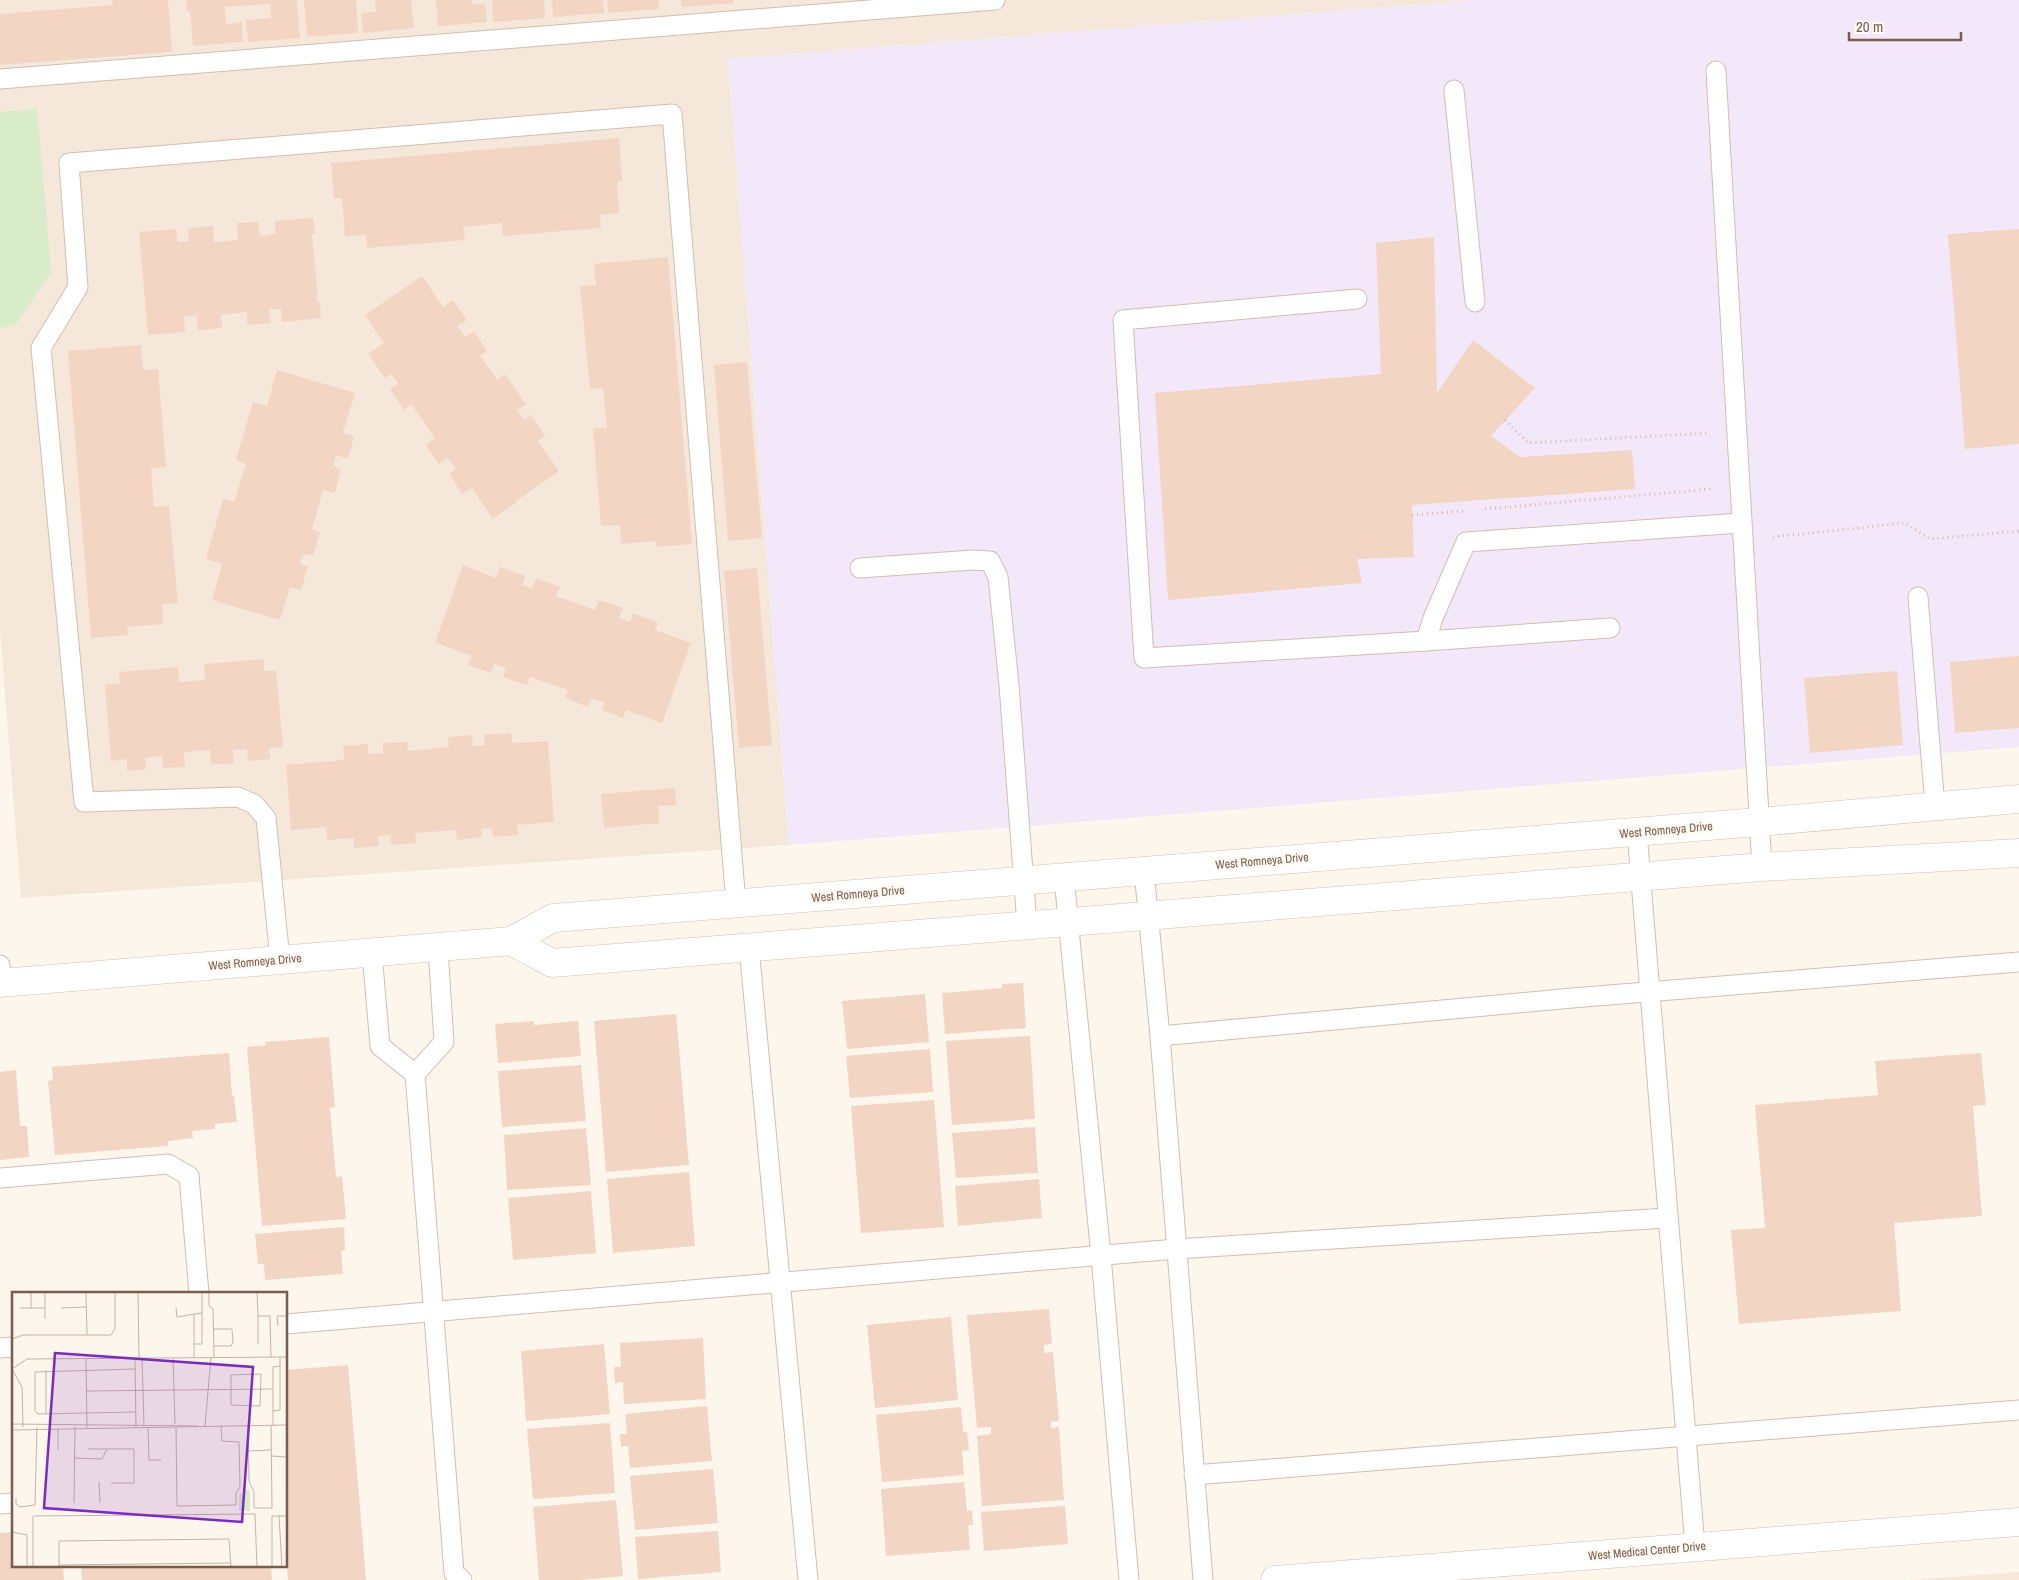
<svg xmlns="http://www.w3.org/2000/svg" width="2019" height="1580" font-family="'Archivo Narrow',sans-serif">
	<style>
		.residential { fill: #f5e8da }
		.education { fill: #f3e8fa }
		.green { fill: #d8ecc9 }
		.building { fill: #f3d5c3 }
		.lines { fill: none; stroke-linecap: round; stroke-linejoin: round }
		.lane-casing { stroke: #d1beb0; stroke-width: 21 }
		.street-casing { stroke: #d1beb0; stroke-width: 29 }
		.secondary-casing { stroke: #d6c0b0; stroke-width: 29 }
		.path { stroke: #d9b8a5; stroke-width: 3; stroke-dasharray: 1 4; stroke-linecap: butt }
		.lane { stroke: #fff; stroke-width: 19 }
		.street { stroke: #fff; stroke-width: 28 }
		.secondary { stroke: #fff; stroke-width: 28 }
		.labels { text-anchor: middle; dominant-baseline: central; stroke-width: 5; stroke-linejoin: round; paint-order: stroke }
		.street-label { font-size: 12px; fill: #7a5c4d; stroke: #fffaf3 }
		.inset-road { fill: none; stroke: #c5b3a7; stroke-width: 1 }
		.view { fill: #7b2cbf; fill-opacity: 0.15; stroke: #7b2cbf; stroke-width: 2.5 }
		.inset-edge { fill: none; stroke: #7a5c4d; stroke-width: 2.5 }
	</style>
	<rect width="100%" height="100%" fill="#fdf6ec"/>
	<g class="residential">
		<polygon points="0,0 1479,0 728,59 789,845 21,898 0,629"/>
		<polygon points="2019,1572 2019,1580 1909,1580"/>
	</g>
	<polygon class="education" points="1479,0 2019,0 2019,747 789,845 728,59"/>
	<polygon class="green" points="37,109 51,272 16,324 0,328 0,112"/>
	<g class="building">
		<polygon points="112,0 168,0 172,52 0,65 0,14 113,5"/>
		<polygon points="186,0 297,0 300,38 248,42 246,20 271,18 270,4 225,7 226,24 242,22 243,42 193,46 190,10 187,11"/>
		<polygon points="304,0 356,0 358,33 307,37"/>
		<polygon points="375,0 411,0 414,28 363,33 361,13 376,12"/>
		<polygon points="436,0 471,0 472,4 485,3 487,22 438,26"/>
		<polygon points="492,0 544,0 545,18 493,22"/>
		<polygon points="552,0 603,0 604,13 553,17"/>
		<polygon points="607,0 658,0 659,9 608,13"/>
		<polygon points="681,0 733,0 734,3 682,7"/>
		<polygon points="619,138 622,181 617,182 619,213 600,215 601,228 503,236 502,223 463,227 465,240 367,248 366,235 345,236 342,198 334,198 331,163"/>
		<polygon points="313,218 315,234 312,234 318,302 320,302 321,318 282,322 281,309 269,309 271,323 247,325 247,312 221,315 222,328 198,330 197,315 184,317 185,332 148,335 139,232 176,229 178,242 189,241 188,228 213,226 214,242 238,240 237,223 258,222 260,236 275,234 275,221"/>
		<polygon points="2019,229 2019,444 1965,449 1948,234"/>
		<polygon points="1434,237 1437,393 1473,340 1535,388 1491,436 1520,457 1632,450 1635,489 1412,505 1414,557 1357,559 1362,583 1168,600 1155,393 1381,374 1376,243"/>
		<polygon points="668,257 692,544 657,547 656,541 621,544 620,525 601,526 593,429 607,427 603,388 590,389 580,286 596,285 594,264"/>
		<polygon points="422,276 443,307 453,300 467,320 457,326 465,337 474,331 487,351 480,356 497,380 505,374 526,404 517,410 524,420 531,415 545,436 538,441 559,471 516,501 517,502 493,519 472,488 462,494 449,474 456,469 448,458 439,464 426,445 435,438 411,404 404,410 390,389 398,384 391,374 385,378 368,354 384,343 365,315"/>
		<polygon points="141,345 143,370 158,369 166,467 151,468 154,507 169,506 178,603 162,604 163,624 127,627 128,635 91,638 68,351"/>
		<polygon points="747,362 762,538 728,541 714,365"/>
		<polygon points="277,370 355,393 343,433 354,436 348,459 336,455 333,466 341,469 335,493 323,490 312,529 320,532 313,556 303,554 300,564 308,566 301,590 290,587 280,620 212,600 222,564 206,559 223,499 234,502 246,464 236,460 253,402 267,406"/>
		<polygon points="463,565 496,578 500,567 525,576 522,585 532,589 536,578 560,587 556,596 595,610 599,600 623,608 619,618 630,622 633,613 658,623 655,630 691,643 662,723 626,710 623,718 602,710 604,702 591,698 588,707 565,698 568,690 530,677 527,685 503,677 506,668 494,664 491,673 468,665 472,656 435,642"/>
		<polygon points="757,568 772,745 739,748 724,571"/>
		<polygon points="2019,656 2019,728 1955,733 1950,662"/>
		<polygon points="264,659 264,671 276,671 283,747 269,748 270,759 248,761 247,749 233,750 234,763 211,765 210,750 184,752 185,767 163,768 162,756 145,758 146,769 127,771 127,759 111,761 105,685 120,683 119,672 178,667 179,682 205,680 204,664"/>
		<polygon points="1897,671 1903,745 1810,753 1804,678"/>
		<polygon points="511,733 512,743 548,741 554,822 517,825 518,835 493,837 492,828 481,829 482,837 457,840 456,830 415,833 416,843 391,845 390,835 378,836 379,846 354,848 354,838 327,840 326,827 291,830 286,765 344,760 343,746 368,744 368,754 383,753 383,743 407,742 408,751 449,747 448,737 472,735 473,746 485,745 484,735"/>
		<polygon points="675,788 676,805 658,806 659,823 604,828 601,794"/>
		<polygon points="1023,983 1026,1028 945,1034 942,993 1002,988 1002,984"/>
		<polygon points="925,994 929,1042 847,1049 842,1001"/>
		<polygon points="676,1014 689,1165 606,1172 594,1021"/>
		<polygon points="534,1021 534,1025 578,1021 581,1056 498,1063 495,1024"/>
		<polygon points="1030,1036 1035,1119 952,1125 946,1041"/>
		<polygon points="329,1037 335,1107 330,1108 336,1177 342,1176 346,1219 262,1226 247,1047 266,1045 265,1042"/>
		<polygon points="930,1049 933,1092 850,1098 846,1056"/>
		<polygon points="229,1053 232,1096 234,1096 237,1122 215,1124 215,1129 192,1131 193,1138 168,1141 168,1146 55,1155 48,1081 53,1080 52,1067"/>
		<polygon points="1981,1053 1986,1105 1973,1106 1982,1216 1894,1223 1901,1311 1739,1324 1731,1230 1765,1228 1755,1105 1878,1095 1875,1061"/>
		<polygon points="581,1065 586,1121 502,1127 498,1071"/>
		<polygon points="16,1070 20,1126 27,1126 29,1157 0,1160 0,1072"/>
		<polygon points="934,1100 944,1227 861,1233 851,1106"/>
		<polygon points="1035,1127 1038,1173 956,1178 952,1133"/>
		<polygon points="586,1128 591,1185 507,1190 504,1135"/>
		<polygon points="689,1172 695,1246 613,1253 607,1179"/>
		<polygon points="1039,1179 1042,1218 958,1226 955,1186"/>
		<polygon points="591,1191 596,1253 513,1260 508,1198"/>
		<polygon points="344,1227 345,1250 341,1251 343,1274 265,1280 264,1264 258,1264 255,1234"/>
		<polygon points="1049,1309 1052,1344 1044,1345 1044,1353 1053,1352 1059,1421 1051,1422 1051,1428 1059,1427 1064,1500 982,1506 977,1436 991,1434 991,1427 977,1428 967,1315"/>
		<polygon points="951,1317 958,1400 875,1408 867,1325"/>
		<polygon points="703,1338 706,1399 624,1404 623,1382 615,1383 614,1367 621,1367 620,1343"/>
		<polygon points="604,1344 610,1414 526,1421 521,1351"/>
		<polygon points="348,1365 366,1580 288,1580 286,1554 286,1370"/>
		<polygon points="707,1406 712,1461 630,1468 628,1446 621,1447 620,1434 627,1434 625,1414"/>
		<polygon points="961,1407 963,1432 967,1432 969,1450 962,1451 964,1475 882,1482 876,1415"/>
		<polygon points="610,1423 615,1493 533,1499 527,1429"/>
		<polygon points="713,1469 718,1523 635,1530 630,1476"/>
		<polygon points="964,1482 967,1511 972,1510 973,1525 968,1525 970,1550 886,1556 881,1489"/>
		<polygon points="616,1500 623,1576 581,1580 539,1580 533,1507"/>
		<polygon points="1065,1506 1068,1544 984,1551 981,1512"/>
		<polygon points="718,1531 721,1572 638,1579 635,1537"/>
		<polygon points="14,1532 14,1566 63,1566 64,1580 0,1580 0,1533"/>
		<polygon points="81,1566 271,1566 272,1580 82,1580"/>
	</g>
	<g class="lines">
		<g class="lane-casing">
			<g id="lane">
				<polyline points="1716,71 1762,867"/>
				<polyline points="0,79 995,0"/>
				<polyline points="1454,90 1475,302"/>
				<polyline points="1357,299 1123,320 1144,658 1426,641"/>
				<polyline points="860,568 973,560 990,561 998,577 1009,685 1027,925"/>
				<polyline points="1918,597 1935,807"/>
				<polyline points="1610,628 1426,641 1433,618 1466,542 1741,523"/>
				<polyline points="1637,832 1695,1547"/>
				<polyline points="1144,871 1160,1036 1203,1580"/>
				<polyline points="1064,878 1101,1256 1129,1580"/>
				<polyline points="749,947 808,1580"/>
				<polyline points="438,948 444,1042 415,1074 454,1573 462,1580"/>
				<polyline points="372,953 380,1046 415,1074"/>
				<polyline points="280,960 266,818 254,804 238,797 84,802 41,348 78,287 69,163 672,114 736,904"/>
				<polyline points="0,965 2,982"/>
				<polyline points="1160,1036 1572,998 2019,962"/>
				<polyline points="0,1178 168,1164 189,1176 199,1294"/>
				<polyline points="286,1324 1176,1249 1667,1218"/>
				<polyline points="0,1348 14,1347"/>
				<polyline points="1194,1475 2019,1410"/>
				<polyline points="0,1504 14,1503"/>
			</g>
		</g>
		<g class="street-casing">
			<polyline id="street" points="1275,1580 2019,1522"/>
		</g>
		<g class="secondary-casing">
			<g id="secondary">
				<polyline points="511,941 552,963 1762,867 2019,853"/>
				<polyline points="0,983 511,941 553,918 1759,822 2019,799"/>
			</g>
		</g>
		<g class="path">
			<polyline points="1505,420 1528,443 1709,433"/>
			<polyline points="1485,509 1711,489"/>
			<polyline points="1412,515 1464,511"/>
			<polyline points="1773,537 1905,523 1930,539 2019,531"/>
		</g>
		<use href="#lane" class="lane"/>
		<use href="#street" class="street"/>
		<use href="#secondary" class="secondary"/>
	</g>
	<g class="labels">
		<g class="street-label">
			<text transform="translate(1666 830) rotate(-5)">West Romneya Drive</text>
			<text transform="translate(1262 861) rotate(-5)">West Romneya Drive</text>
			<text transform="translate(858 894) rotate(-5)">West Romneya Drive</text>
			<text transform="translate(255 962) rotate(-5)">West Romneya Drive</text>
			<text transform="translate(1647 1551) rotate(-5)">West Medical Center Drive</text>
		</g>
	</g>
	<g transform="translate(12 1292)">
		<rect width="275" height="275" fill="#fdf6ec"/>
		<path d="M234,197L238,199V219H227V203Z" fill="#d8ecc9"/>
		<path class="inset-road" d="M19,0V16M74,0L75,43M126,0L127,66M197,0V14L201,17L202,65M245,0L246,24M8,16H33M49,16L74,15M164,16L165,25L182,22M33,27V0M266,34L265,24H275M201,37H220L221,50L219,54H202M0,47L11,43H99L103,36V0M182,52H190V21M246,52V24H258L259,65M74,66L75,136M123,66L124,136M130,66L132,133M161,66L163,132M182,66V22L190,21V0M0,77L15,67L275,65M0,77L10,95L11,135M123,77L23,80V119L26,122L123,120M34,78V122M249,82L248,114L219,113V83ZM75,99L261,97M261,119L268,118V65M0,132L186,134M236,133L237,189L242,200V216H260L259,133M261,133V75L268,74M193,134L199,65M136,135L137,168H149M164,136L165,214L224,213V201L228,195L227,150L210,149L209,134M46,137V158M0,138L275,133M95,157H122V191H99M237,159L259,158M259,164L275,165M63,166L90,167L95,157H76M87,190L88,211M4,206V212L8,215L23,213L25,135M62,211L63,134M267,224L270,275M0,240L15,243V275M47,273L219,271M21,275V224L243,222L245,275M47,275V249L217,247L219,275M260,275V224H275"/>
		<path class="view" d="M43,61L241,75L230,230L32,216Z"/>
		<rect width="275" height="275" class="inset-edge"/>
	</g>
	<path d="M1849 32v8h112v-8" fill="none" stroke="#7a5c4d" stroke-width="2.5"/>
	<text x="1856" y="32" font-size="15" fill="#7a5c4d" stroke="#fffaf3" stroke-width="4" paint-order="stroke">20 m</text>
</svg>
